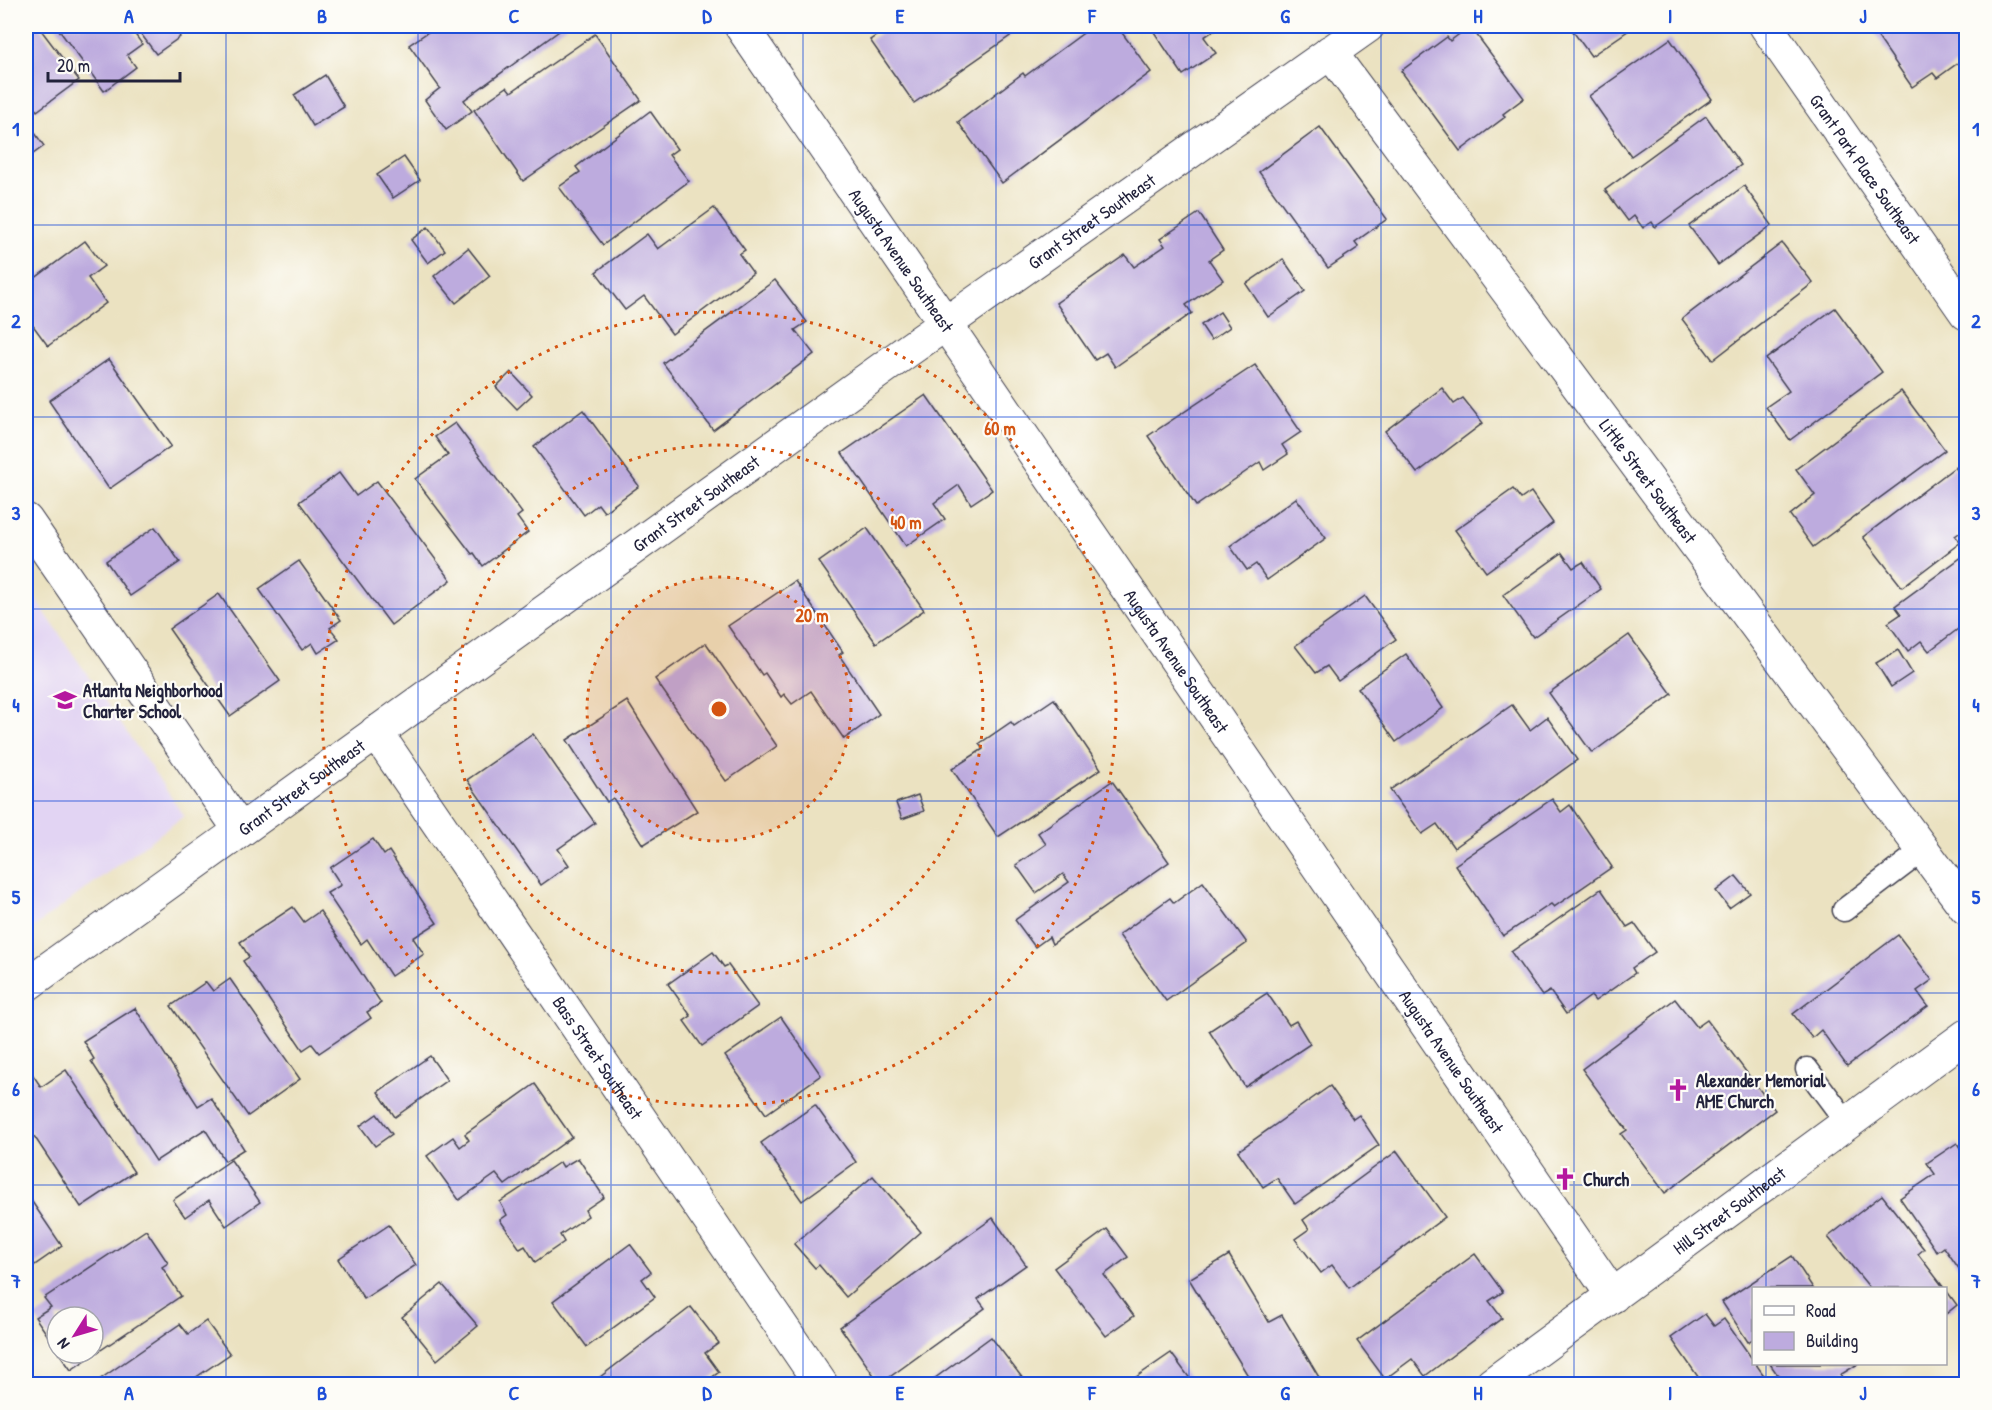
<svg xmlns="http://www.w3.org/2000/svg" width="1992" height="1410" font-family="'Patrick Hand',sans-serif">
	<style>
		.built { fill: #e2d4f3 }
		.building { fill: #bdabde }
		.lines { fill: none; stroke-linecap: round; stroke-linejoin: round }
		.service-casing { stroke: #403f4f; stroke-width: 25 }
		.minor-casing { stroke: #403f4f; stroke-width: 35 }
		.tertiary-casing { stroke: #403f4f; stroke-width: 35 }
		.service { stroke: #fff; stroke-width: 22 }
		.minor { stroke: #fff; stroke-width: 33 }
		.tertiary { stroke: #fff; stroke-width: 33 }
		.grid { fill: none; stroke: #1d4ed8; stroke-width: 1.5; stroke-opacity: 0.55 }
		.ring { fill: none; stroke: #d45411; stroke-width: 3; stroke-dasharray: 3 6 }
		.labels { text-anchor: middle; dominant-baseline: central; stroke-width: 4.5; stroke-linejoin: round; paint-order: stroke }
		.street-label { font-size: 18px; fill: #22223b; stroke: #fdfcf7 }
		.poi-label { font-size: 18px; font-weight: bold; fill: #22223b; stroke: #fdfcf7; text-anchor: start }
		.centre { fill: #d45411; stroke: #fdfcf7; stroke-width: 3 }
		.ring-label { font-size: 18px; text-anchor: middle; font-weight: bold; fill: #d45411; stroke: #fdfcf7; stroke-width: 4.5; stroke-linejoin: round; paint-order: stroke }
		.neatline { fill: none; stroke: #1d4ed8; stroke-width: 2 }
		.grid-label { font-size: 20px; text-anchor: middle; font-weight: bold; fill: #1d4ed8 }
	</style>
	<rect width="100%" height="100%" fill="#fdfcf7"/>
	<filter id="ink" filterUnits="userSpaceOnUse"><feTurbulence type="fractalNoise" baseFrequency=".0167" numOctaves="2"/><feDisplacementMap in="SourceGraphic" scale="12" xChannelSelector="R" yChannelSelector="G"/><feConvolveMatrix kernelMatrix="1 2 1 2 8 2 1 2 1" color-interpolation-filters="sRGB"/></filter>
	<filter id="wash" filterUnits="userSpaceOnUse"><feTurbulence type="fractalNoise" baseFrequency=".008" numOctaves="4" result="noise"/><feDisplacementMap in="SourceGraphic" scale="24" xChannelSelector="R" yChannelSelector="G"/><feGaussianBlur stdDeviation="1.35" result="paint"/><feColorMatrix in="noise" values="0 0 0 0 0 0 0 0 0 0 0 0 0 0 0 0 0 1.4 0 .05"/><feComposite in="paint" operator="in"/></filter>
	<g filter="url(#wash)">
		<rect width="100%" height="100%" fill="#ebe2c1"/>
		<polygon class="built" points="26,585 184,816 26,933"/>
		<g id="blocks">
			<g class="building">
				<polygon points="26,26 38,26 79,80 37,111 26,95"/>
				<polygon points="56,26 129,26 142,44 127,55 136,67 104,91"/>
				<polygon points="135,26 189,26 178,33 180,37 156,54"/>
				<polygon points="437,26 566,26 464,100 472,111 446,130 425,100 440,88 409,45"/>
				<polygon points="891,26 1007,26 1013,34 914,103 870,40"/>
				<polygon points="1093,26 1117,26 1151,72 1002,183 958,122 1023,73 1025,76"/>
				<polygon points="1150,26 1221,26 1204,37 1216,53 1183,75"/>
				<polygon points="1470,26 1524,98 1503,114 1505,117 1460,151 1401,71 1447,37 1450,41"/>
				<polygon points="1569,26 1635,26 1591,56"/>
				<polygon points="1886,26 1966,26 1966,57 1937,78 1933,73 1912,87 1875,33"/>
				<polygon points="595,34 641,100 523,181 474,110 507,87 511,92"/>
				<polygon points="1670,39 1712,99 1631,156 1589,96"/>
				<polygon points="325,75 344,107 313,126 294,95"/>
				<polygon points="650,111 677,149 669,155 689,181 603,245 559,187 580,172 576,167"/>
				<polygon points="1706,116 1741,165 1655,227 1652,222 1643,228 1634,216 1628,221 1605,190"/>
				<polygon points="26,120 44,146 26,159"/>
				<polygon points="1320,127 1387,219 1355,242 1359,247 1328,268 1259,172"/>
				<polygon points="404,157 420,180 393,198 377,175"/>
				<polygon points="1744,186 1772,225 1718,265 1689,226"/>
				<polygon points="714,208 745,250 739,254 753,273 672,334 644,296 625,310 596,272 647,234 658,249"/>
				<polygon points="1199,213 1223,250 1209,260 1223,280 1186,305 1192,313 1115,367 1106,353 1095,360 1056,303 1125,255 1134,267 1165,246 1160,239"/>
				<polygon points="428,227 445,250 428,263 411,240"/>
				<polygon points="85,241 104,266 88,278 106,303 48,346 26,316 26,285"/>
				<polygon points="1782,243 1813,283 1713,360 1682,319"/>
				<polygon points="468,248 490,276 456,303 434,276"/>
				<polygon points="1283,259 1305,291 1268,317 1246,284"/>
				<polygon points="775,280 807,322 795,330 814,354 713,430 663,363"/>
				<polygon points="1835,308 1882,372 1790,440 1766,407 1789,391 1766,359"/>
				<polygon points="1220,312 1230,327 1211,340 1201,325"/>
				<polygon points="109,359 171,446 109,489 49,401"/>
				<polygon points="1255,365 1301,432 1282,445 1288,454 1264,470 1260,462 1196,506 1148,436"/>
				<polygon points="511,372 532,395 517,409 496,387"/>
				<polygon points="1442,388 1454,404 1463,398 1483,423 1417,473 1385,431"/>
				<polygon points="1901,391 1945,450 1813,547 1790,515 1815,495 1796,469"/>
				<polygon points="926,395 992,490 971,504 959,485 934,503 945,519 906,546 842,453"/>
				<polygon points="583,410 639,486 604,512 598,504 584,515 534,447"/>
				<polygon points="455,423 522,513 517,517 528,532 483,566 474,553 472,554 415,479 448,455 435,437"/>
				<polygon points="1955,467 1966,482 1966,528 1955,536 1961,542 1902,587 1863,537"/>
				<polygon points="339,473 356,496 377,481 451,580 391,625 299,502"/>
				<polygon points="1513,489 1521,499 1531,492 1553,523 1486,572 1455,530"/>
				<polygon points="1296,498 1326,538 1267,580 1256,564 1247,570 1230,546"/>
				<polygon points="155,527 180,562 130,596 106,561"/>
				<polygon points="867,528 924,610 876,643 819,562"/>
				<polygon points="1562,553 1573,568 1583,562 1601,589 1533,637 1503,595"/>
				<polygon points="1966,554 1966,623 1929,651 1921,641 1908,651 1888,623 1901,614 1895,606"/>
				<polygon points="299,561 341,620 330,628 339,639 318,653 312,643 302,650 259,589"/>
				<polygon points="795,581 843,652 839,655 879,714 844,739 811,691 792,704 784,694 781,697 765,673 762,675 728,626"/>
				<polygon points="219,594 280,681 230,716 169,629"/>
				<polygon points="1365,596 1396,639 1338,681 1327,666 1316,673 1295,646"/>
				<polygon points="1629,635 1672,694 1592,753 1549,693"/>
				<polygon points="706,643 777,746 726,781 655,679"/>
				<polygon points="1898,650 1912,673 1891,687 1876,663"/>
				<polygon points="1406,654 1443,708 1396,742 1358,688"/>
				<polygon points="1054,699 1101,769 998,837 952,769 983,749 979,744 1011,722 1014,726"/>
				<polygon points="627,701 697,811 643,845 613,798 607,802 567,740"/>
				<polygon points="1512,705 1530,730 1547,717 1577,760 1454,848 1437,824 1422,834 1390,790"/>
				<polygon points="533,734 595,823 558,849 569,865 541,885 467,780"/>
				<polygon points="1112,781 1169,862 1052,944 1049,937 1035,947 1015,920 1069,882 1063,874 1036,893 1016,865 1046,844 1038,833"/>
				<polygon points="918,795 924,811 902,819 896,803"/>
				<polygon points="1552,799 1561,812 1570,805 1612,867 1554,907 1551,904 1503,936 1455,865"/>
				<polygon points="373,839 384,855 389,851 437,923 413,938 424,954 391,976 367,939 361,944 327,893 341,885 330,868"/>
				<polygon points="1736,876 1750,893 1729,908 1716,891"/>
				<polygon points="1203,882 1247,943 1166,1001 1119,935 1170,898 1174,903"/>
				<polygon points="1601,889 1627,927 1634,923 1655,952 1632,968 1635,973 1595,1001 1591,996 1566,1014 1550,991 1542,996 1511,952"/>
				<polygon points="293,907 304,922 320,911 381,1003 367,1012 371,1018 319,1053 312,1044 303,1050 243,961 249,957 240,942"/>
				<polygon points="1898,935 1932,980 1917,991 1928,1006 1847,1066 1821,1030 1812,1038 1793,1014"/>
				<polygon points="713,952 724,967 728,965 758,1006 702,1046 684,1021 691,1016 668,984"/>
				<polygon points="230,979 300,1079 248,1116 171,1006 206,982 213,991"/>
				<polygon points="1267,993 1289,1025 1296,1021 1310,1044 1245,1087 1209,1031"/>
				<polygon points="1675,999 1697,1027 1707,1020 1775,1110 1665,1193 1621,1134 1627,1130 1582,1069"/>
				<polygon points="135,1008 198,1106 211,1098 244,1149 225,1161 205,1129 156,1161 91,1061 94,1059 83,1041"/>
				<polygon points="781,1017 821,1075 766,1114 725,1056"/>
				<polygon points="430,1056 447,1080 395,1117 378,1092"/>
				<polygon points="66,1070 134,1172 81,1207 26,1124 26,1080 33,1075 41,1087"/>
				<polygon points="535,1084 572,1137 505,1185 496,1174 459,1200 427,1156 453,1137 460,1147 469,1140 465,1134"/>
				<polygon points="1330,1086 1353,1119 1359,1115 1379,1145 1295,1204 1277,1178 1263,1187 1238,1151"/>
				<polygon points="815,1105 856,1162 802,1201 761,1143"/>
				<polygon points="377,1114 392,1134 375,1146 360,1126"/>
				<polygon points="1957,1143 1966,1157 1966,1270 1962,1273 1944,1247 1937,1252 1900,1198 1935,1174 1927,1163"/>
				<polygon points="1397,1151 1445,1217 1349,1288 1332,1265 1321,1273 1295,1239 1309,1229 1303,1220"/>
				<polygon points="578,1158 604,1197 585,1210 588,1216 560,1235 564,1242 535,1262 525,1246 520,1249 500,1220 507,1215 500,1202 560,1162 563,1167"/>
				<polygon points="231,1160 260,1202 226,1226 209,1200 185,1217 173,1200"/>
				<polygon points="873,1176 921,1232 846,1297 819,1265 815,1268 794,1244"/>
				<polygon points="26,1193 62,1246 26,1271"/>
				<polygon points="1882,1195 1924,1249 1918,1254 1944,1288 1870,1288 1828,1237"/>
				<polygon points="993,1218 1026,1265 978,1299 985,1308 880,1384 840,1327"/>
				<polygon points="389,1225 416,1265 364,1299 338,1259"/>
				<polygon points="1107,1229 1128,1257 1104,1275 1134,1316 1106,1336 1054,1268"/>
				<polygon points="146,1230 168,1263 162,1267 181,1296 71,1370 59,1353 93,1353 93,1317 57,1317 57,1349 35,1317 51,1307 44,1298"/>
				<polygon points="630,1244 651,1272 642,1279 655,1297 587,1347 553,1301"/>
				<polygon points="1475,1254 1503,1292 1489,1301 1502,1318 1425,1376 1412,1359 1385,1379 1357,1341"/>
				<polygon points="1229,1255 1269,1322 1282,1315 1323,1384 1253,1384 1189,1279"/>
				<polygon points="1792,1256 1813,1288 1754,1288 1754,1338 1748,1342 1722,1302"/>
				<polygon points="442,1284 478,1326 437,1360 402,1317"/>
				<polygon points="1946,1290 1957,1305 1946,1314"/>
				<polygon points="691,1307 719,1343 705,1353 719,1372 703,1384 591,1384"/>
				<polygon points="1705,1314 1714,1326 1724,1319 1770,1384 1703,1384 1671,1338"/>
				<polygon points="206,1321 230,1354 186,1384 98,1384 96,1382 180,1324 188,1334"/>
				<polygon points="991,1337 1027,1384 927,1384"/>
				<polygon points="1171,1353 1194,1384 1126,1384"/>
				<polygon points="1770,1364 1858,1364 1840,1375 1846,1384 1784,1384"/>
			</g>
		</g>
	</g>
	<g filter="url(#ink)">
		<use href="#blocks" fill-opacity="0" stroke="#403f4f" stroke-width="1.5"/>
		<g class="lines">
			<g class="service-casing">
				<g id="service">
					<polyline points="1844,910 1923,850"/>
					<polyline points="1807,1069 1848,1124"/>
				</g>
			</g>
			<g class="minor-casing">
				<g id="minor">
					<path id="s1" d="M741,26L1613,1296"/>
					<path id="s2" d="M1766,26L1966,313"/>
					<path id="s3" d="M1330,52L1966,908"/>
					<polyline points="26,520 240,830"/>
					<path id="s4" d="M376,732L821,1384"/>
					<path id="s5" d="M26,985L907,351L1368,26"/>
				</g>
			</g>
			<g class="tertiary-casing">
				<g id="tertiary">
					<path id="s6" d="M1492,1384L1966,1036"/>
				</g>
			</g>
			<use href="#service" class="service"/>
			<use href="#minor" class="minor"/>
			<use href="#tertiary" class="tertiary"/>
		</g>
	</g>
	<path class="grid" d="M226,26V1384M418,26V1384M611,26V1384M803,26V1384M996,26V1384M1189,26V1384M1381,26V1384M1574,26V1384M1766,26V1288M26,225H1966M26,417H1966M26,609H1966M26,801H1966M26,993H1966M26,1185H1966M1766,1364V1384"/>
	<circle cx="719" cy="709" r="132" fill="#d45411" fill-opacity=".12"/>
	<g class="ring">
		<circle cx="719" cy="709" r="132"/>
		<circle cx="719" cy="709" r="264"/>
		<circle cx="719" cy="709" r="397"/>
	</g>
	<defs>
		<g id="school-bare" transform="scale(1.8)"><path d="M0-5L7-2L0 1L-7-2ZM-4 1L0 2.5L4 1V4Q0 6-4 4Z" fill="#b5179e" stroke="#fdfcf7" stroke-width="2.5" paint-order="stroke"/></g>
		<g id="church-bare" transform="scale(1.8)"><path d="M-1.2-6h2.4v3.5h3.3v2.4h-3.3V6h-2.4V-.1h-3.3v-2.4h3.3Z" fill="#b5179e" stroke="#fdfcf7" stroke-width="2.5" paint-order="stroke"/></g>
	</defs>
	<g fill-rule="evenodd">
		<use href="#school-bare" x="65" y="700"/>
		<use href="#church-bare" x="1678" y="1090"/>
		<use href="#church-bare" x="1565" y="1179"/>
	</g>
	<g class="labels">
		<g class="street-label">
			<text stroke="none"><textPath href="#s2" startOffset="174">Grant Park Place Southeast</textPath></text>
			<text stroke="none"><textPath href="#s5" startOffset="1311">Grant Street Southeast</textPath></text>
			<text stroke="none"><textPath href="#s1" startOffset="284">Augusta Avenue Southeast</textPath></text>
			<text stroke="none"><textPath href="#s3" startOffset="534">Little Street Southeast</textPath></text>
			<text stroke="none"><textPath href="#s5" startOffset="825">Grant Street Southeast</textPath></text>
			<text stroke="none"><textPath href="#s1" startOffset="770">Augusta Avenue Southeast</textPath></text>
			<text stroke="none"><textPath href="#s5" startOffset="339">Grant Street Southeast</textPath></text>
			<text stroke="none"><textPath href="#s4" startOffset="394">Bass Street Southeast</textPath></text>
			<text stroke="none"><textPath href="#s1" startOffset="1256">Augusta Avenue Southeast</textPath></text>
			<text stroke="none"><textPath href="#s6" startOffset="294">Hill Street Southeast</textPath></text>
		</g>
		<g class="poi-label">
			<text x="83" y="690">Atlanta Neighborhood<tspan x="83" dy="21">Charter School</tspan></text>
			<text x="1696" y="1080">Alexander Memorial<tspan x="1696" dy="21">AME Church</tspan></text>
			<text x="1583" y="1179">Church</text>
		</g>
	</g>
	<circle cx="719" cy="709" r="9" class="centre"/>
	<g class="ring-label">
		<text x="1000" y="435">60 m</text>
		<text x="906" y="529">40 m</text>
		<text x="812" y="622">20 m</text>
	</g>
	<rect width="1992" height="1410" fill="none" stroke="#fdfcf7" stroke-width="66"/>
	<rect x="1752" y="1287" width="195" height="78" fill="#fdfcf7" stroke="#a5a5ac" stroke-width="1.5"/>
	<rect x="1764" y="1306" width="30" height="9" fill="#ffffff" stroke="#a5a5ac" stroke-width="1.5"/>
	<text x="1806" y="1317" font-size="18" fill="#22223b">Road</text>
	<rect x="1764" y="1332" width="30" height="18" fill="#bdabde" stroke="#a5a5ac" stroke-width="1.5"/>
	<text x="1806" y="1347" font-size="18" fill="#22223b">Building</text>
	<g transform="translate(75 1335) rotate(233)"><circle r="28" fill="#fdfcf7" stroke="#a5a5ac" stroke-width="1.5"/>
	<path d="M0-4.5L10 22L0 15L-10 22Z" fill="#b5179e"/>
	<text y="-9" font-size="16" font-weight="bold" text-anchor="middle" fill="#22223b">N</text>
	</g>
	<path d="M48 72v9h132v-9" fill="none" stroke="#22223b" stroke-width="3"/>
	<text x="57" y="72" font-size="18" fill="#22223b" stroke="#fdfcf7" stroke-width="4.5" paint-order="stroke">20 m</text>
	<rect x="33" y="33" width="1926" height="1344" class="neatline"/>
	<g class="grid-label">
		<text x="129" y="23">A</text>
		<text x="322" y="23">B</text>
		<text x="514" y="23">C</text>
		<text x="707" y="23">D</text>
		<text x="900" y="23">E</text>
		<text x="1092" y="23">F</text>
		<text x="1285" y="23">G</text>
		<text x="1478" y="23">H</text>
		<text x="1670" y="23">I</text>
		<text x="1863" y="23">J</text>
		<text x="16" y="136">1</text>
		<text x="1976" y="136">1</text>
		<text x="16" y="328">2</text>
		<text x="1976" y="328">2</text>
		<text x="16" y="520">3</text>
		<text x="1976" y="520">3</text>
		<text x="16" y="712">4</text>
		<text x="1976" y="712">4</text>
		<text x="16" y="904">5</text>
		<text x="1976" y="904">5</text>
		<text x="16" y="1096">6</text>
		<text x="1976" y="1096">6</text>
		<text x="16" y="1288">7</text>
		<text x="1976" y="1288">7</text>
		<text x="129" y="1400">A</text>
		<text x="322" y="1400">B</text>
		<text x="514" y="1400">C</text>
		<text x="707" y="1400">D</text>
		<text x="900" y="1400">E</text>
		<text x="1092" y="1400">F</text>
		<text x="1285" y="1400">G</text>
		<text x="1478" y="1400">H</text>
		<text x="1670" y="1400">I</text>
		<text x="1863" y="1400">J</text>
	</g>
</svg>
